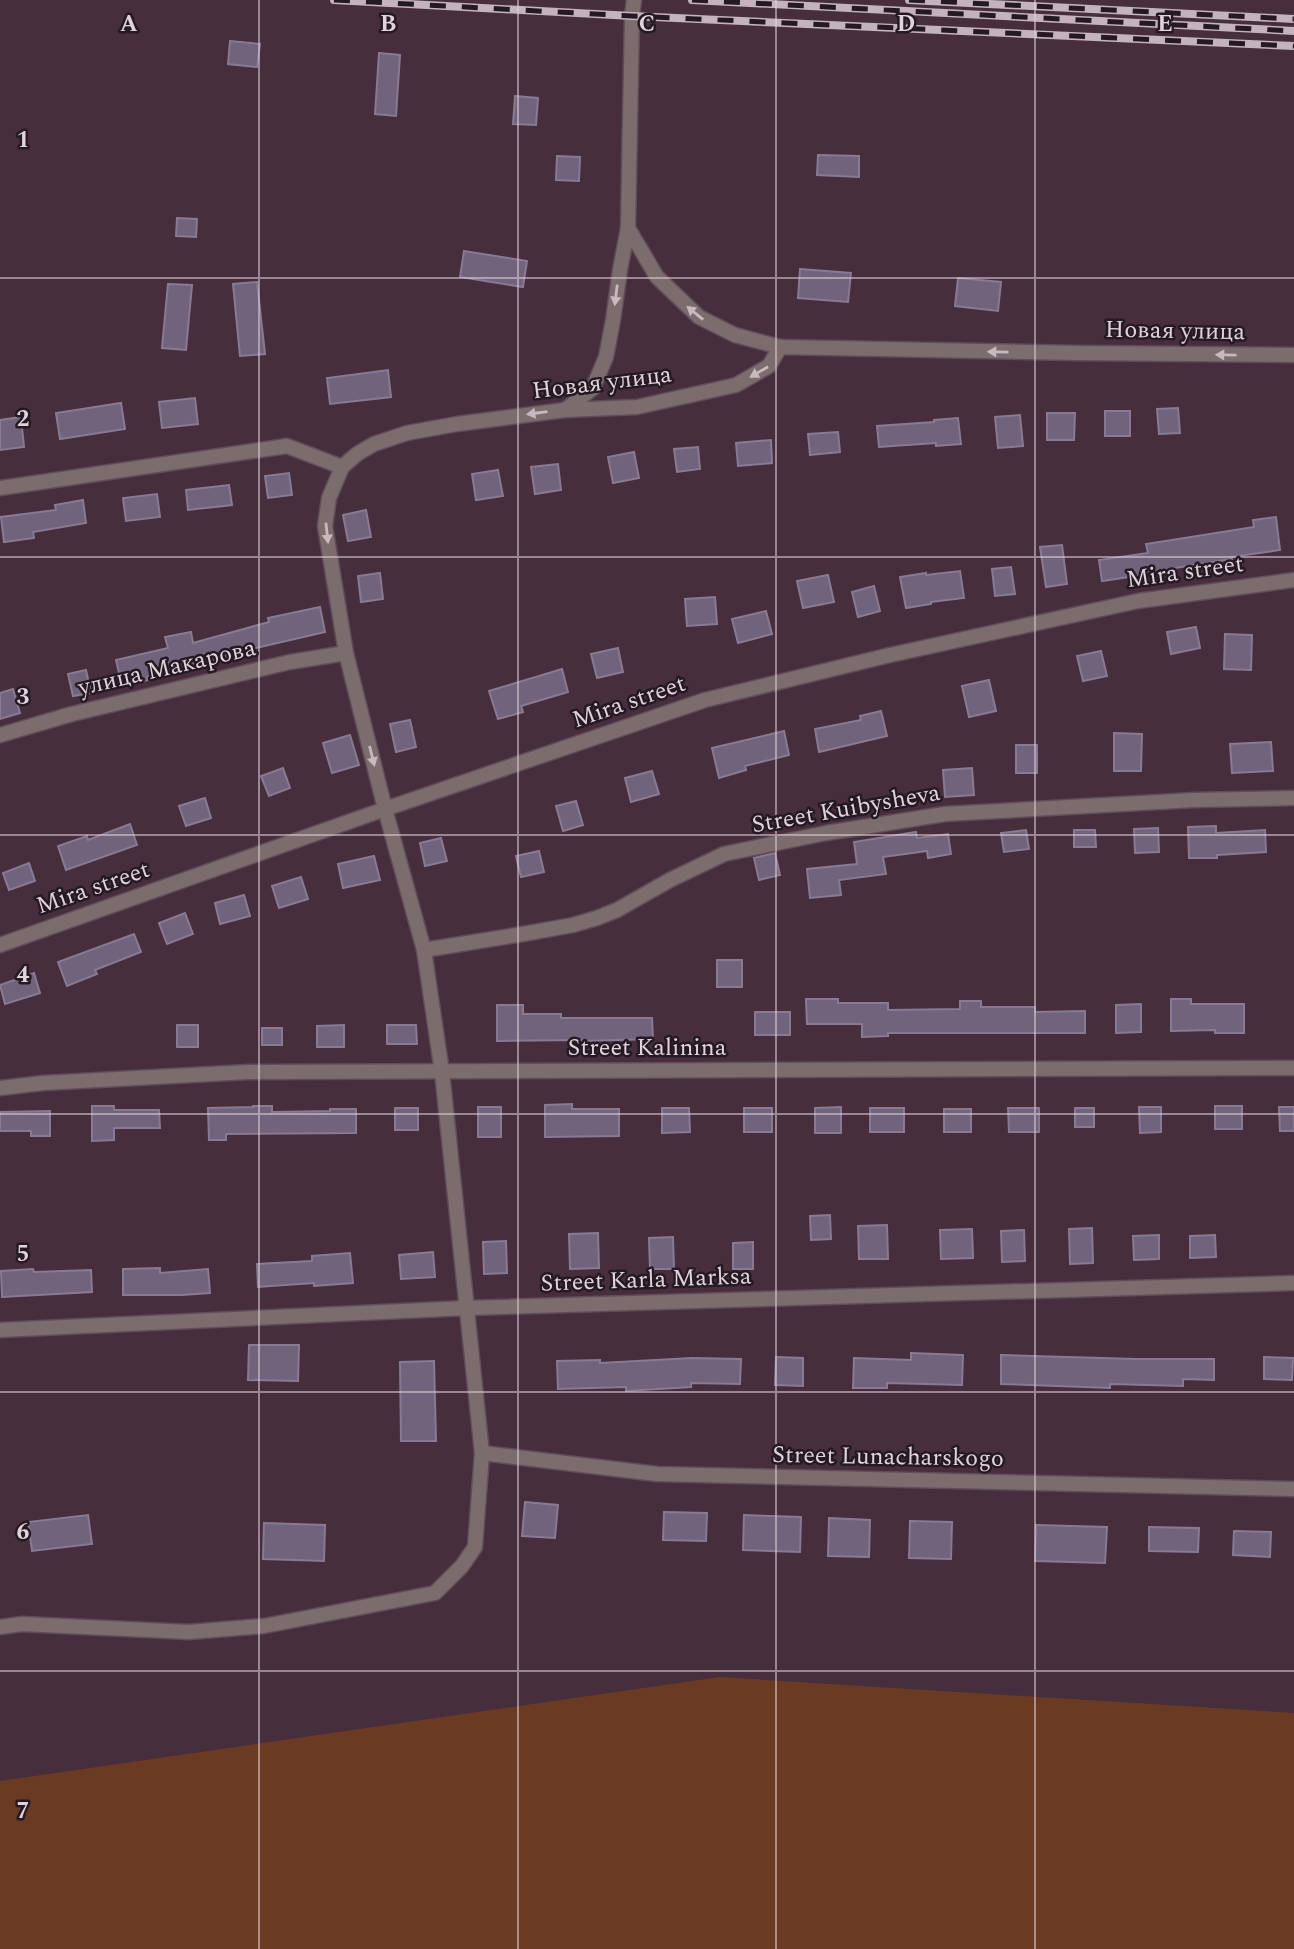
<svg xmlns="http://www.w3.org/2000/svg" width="1294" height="1949" font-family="Spectral,serif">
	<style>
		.green { fill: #6a3a23 }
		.building { fill: #71637c; stroke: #897a94; stroke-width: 2 }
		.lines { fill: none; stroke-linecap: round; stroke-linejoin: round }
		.minor-casing { stroke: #624c59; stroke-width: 17 }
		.tertiary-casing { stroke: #624c59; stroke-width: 17 }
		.minor { stroke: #7b6c6d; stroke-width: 14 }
		.tertiary { stroke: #7b6c6d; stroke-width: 14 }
		.rail-casing { stroke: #c4b3bd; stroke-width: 8 }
		.rail { stroke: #251a21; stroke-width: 5; stroke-dasharray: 16; stroke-linecap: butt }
		.oneway { fill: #c8b8c0 }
		.grid { fill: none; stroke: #e2d2db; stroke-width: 2; stroke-opacity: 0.55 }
		.labels { text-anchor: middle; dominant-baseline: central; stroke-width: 5; stroke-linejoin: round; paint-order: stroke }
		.street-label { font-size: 24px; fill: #e2d2db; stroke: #251a21 }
		.grid-label { font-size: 23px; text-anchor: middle; font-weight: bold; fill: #e2d2db; stroke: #251a21; stroke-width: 5; stroke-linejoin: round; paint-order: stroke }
	</style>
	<rect width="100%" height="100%" fill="#462e3d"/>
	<polygon class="green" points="720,1677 1294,1713 1294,1949 0,1949 0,1781"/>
	<g class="building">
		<polygon points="230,41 260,44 257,67 228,64"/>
		<polygon points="379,53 400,55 396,116 375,114"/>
		<polygon points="515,96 538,98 536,125 513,124"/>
		<polygon points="818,155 859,156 859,177 817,175"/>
		<polygon points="557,156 580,157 579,181 556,180"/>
		<polygon points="177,218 197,219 196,237 176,236"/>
		<polygon points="464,251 527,261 523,287 460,277"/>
		<polygon points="800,269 851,273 848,302 798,298"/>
		<polygon points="958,278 1001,282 998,311 955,306"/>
		<polygon points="257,282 265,354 240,356 233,284"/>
		<polygon points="168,284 192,285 186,350 162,348"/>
		<polygon points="388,370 391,397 330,404 327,378"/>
		<polygon points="195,398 198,424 162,428 159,402"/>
		<polygon points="121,403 125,429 60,439 56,413"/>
		<polygon points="1178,408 1180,433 1159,434 1157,409"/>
		<rect x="1105" y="411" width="25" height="25"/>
		<polygon points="1047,413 1075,413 1074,440 1047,440"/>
		<polygon points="1020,415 1023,446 998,448 995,417"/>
		<polygon points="21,417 24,447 0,450 0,420"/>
		<polygon points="958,418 961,444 936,446 936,443 879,447 877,426 934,422 934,420"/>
		<polygon points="838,432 840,452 810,455 808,434"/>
		<polygon points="771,440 772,463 738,466 736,443"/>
		<polygon points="698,447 700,469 677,472 674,449"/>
		<polygon points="634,452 639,478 613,483 608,457"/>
		<polygon points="558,464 561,490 535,494 531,467"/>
		<polygon points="498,470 503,496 476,500 472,474"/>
		<polygon points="289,473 292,495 268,498 265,476"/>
		<polygon points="229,485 232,505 188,510 186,490"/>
		<polygon points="157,494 160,517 126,521 123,498"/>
		<polygon points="83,500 86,523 33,532 34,538 4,542 1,517 56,510 55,505"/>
		<polygon points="366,510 371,537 348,541 343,515"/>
		<polygon points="1276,517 1280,550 1231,557 1232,559 1175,568 1176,570 1102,581 1099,560 1148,553 1146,544 1254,527 1253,520"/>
		<polygon points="1062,545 1067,584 1046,587 1040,547"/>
		<polygon points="1011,567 1015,594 995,596 992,569"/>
		<polygon points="960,571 964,598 931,602 931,604 906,608 900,577 926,573 926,575"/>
		<polygon points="380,573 383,599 361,602 358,576"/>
		<polygon points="828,575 834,602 803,608 797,581"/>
		<polygon points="874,586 880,611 858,617 852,592"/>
		<polygon points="715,597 717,624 687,626 685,599"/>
		<polygon points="320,607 325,632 252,649 253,652 206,665 147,677 148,680 122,686 116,660 168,648 165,637 191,632 193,643 269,622 268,618"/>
		<polygon points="766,611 772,634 738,643 732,619"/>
		<polygon points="1196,627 1200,648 1171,654 1167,632"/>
		<polygon points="1225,634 1252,635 1251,670 1224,669"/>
		<polygon points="618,648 623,672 597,678 591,654"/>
		<polygon points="1101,651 1107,676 1083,681 1077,656"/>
		<polygon points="562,669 568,692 521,706 523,712 498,719 489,691"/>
		<polygon points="86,670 91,693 73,696 68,674"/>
		<polygon points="989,680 996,711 969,717 962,686"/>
		<polygon points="13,689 20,713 0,719 0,693"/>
		<polygon points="881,711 887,736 819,752 815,729 861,720 860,716"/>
		<polygon points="410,720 416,747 396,752 390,724"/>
		<polygon points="784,731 789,755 745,766 746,770 719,778 712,748"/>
		<polygon points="1114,733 1142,734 1141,771 1114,771"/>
		<polygon points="350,735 359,765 332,773 323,743"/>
		<polygon points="1271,742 1273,771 1232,773 1230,744"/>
		<rect x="1016" y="745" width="21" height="28"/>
		<polygon points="283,768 290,788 269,796 261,776"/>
		<polygon points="972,768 974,795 945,797 943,770"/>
		<polygon points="652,771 659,794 631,802 625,778"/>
		<polygon points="205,798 211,818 186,826 179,806"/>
		<polygon points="576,801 583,825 563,831 556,806"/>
		<polygon points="130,824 137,845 66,870 58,846 87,836 88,840"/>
		<polygon points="1216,826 1216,833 1265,830 1266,852 1217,855 1217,858 1189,858 1188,827"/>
		<polygon points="1158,828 1159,852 1135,853 1134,829"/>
		<polygon points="1026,830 1029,849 1004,852 1001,833"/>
		<polygon points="1074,830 1095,830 1096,847 1074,847"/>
		<polygon points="916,832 917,838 948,834 951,854 928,858 927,851 883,857 886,874 839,880 841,895 810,898 807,869 857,864 854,842"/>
		<polygon points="441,838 447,861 425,866 420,843"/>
		<polygon points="539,851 544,872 521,877 516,856"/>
		<polygon points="775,853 780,875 759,880 754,858"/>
		<polygon points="374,856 380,880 343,888 338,864"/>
		<polygon points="29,863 35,881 9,890 3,873"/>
		<polygon points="301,877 308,899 279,908 272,886"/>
		<polygon points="244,895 250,916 220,924 215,903"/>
		<polygon points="185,913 193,934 167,944 159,923"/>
		<polygon points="134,934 141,952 95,970 97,974 67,986 58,962"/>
		<rect x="717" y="960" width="25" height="27"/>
		<polygon points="34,973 40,993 5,1004 0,985"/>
		<polygon points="806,999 838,999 838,1003 888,1003 888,1010 960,1009 960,1001 981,1001 981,1007 1035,1007 1035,1012 1085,1011 1085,1033 888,1033 888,1036 862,1037 862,1024 807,1024"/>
		<polygon points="1171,999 1191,999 1191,1004 1244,1004 1244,1033 1215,1033 1215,1030 1171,1031"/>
		<polygon points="1141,1004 1141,1032 1116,1033 1116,1005"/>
		<polygon points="497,1005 523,1005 523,1014 561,1014 561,1018 652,1018 653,1039 583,1041 583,1040 497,1041"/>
		<rect x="755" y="1012" width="35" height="23"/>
		<rect x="177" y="1025" width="21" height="22"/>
		<polygon points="344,1025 344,1047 317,1047 317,1026"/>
		<polygon points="387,1025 416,1025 417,1044 387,1044"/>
		<rect x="262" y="1028" width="20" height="17"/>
		<polygon points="572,1104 572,1109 619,1109 619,1136 545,1137 545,1105"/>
		<polygon points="92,1106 114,1106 114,1110 159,1110 160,1128 114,1128 114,1140 92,1141"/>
		<polygon points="253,1106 272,1106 272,1112 330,1111 330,1109 356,1109 356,1133 226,1134 226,1140 209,1140 208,1108 253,1107"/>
		<rect x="1215" y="1106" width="27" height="23"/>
		<rect x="478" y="1107" width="23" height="30"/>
		<polygon points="841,1107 841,1133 815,1133 815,1108"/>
		<polygon points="1139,1107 1161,1107 1161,1132 1140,1133"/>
		<polygon points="1279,1107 1294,1107 1294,1131 1280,1131"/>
		<rect x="395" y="1108" width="23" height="22"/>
		<polygon points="662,1108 689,1108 690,1132 662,1133"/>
		<rect x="744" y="1108" width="28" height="24"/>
		<rect x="870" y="1108" width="34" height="24"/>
		<polygon points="1008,1108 1039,1108 1039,1132 1009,1132"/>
		<rect x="1075" y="1108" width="19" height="19"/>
		<rect x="944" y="1109" width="27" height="23"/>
		<polygon points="50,1111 50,1136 31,1136 31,1131 0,1131 0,1112"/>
		<polygon points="830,1215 831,1239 811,1240 810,1216"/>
		<polygon points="887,1225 888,1259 859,1259 858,1226"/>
		<polygon points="1092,1228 1093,1263 1070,1264 1069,1229"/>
		<polygon points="972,1229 973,1258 941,1259 940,1230"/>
		<polygon points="1024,1230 1025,1261 1002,1262 1001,1231"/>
		<polygon points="598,1233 599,1268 570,1269 569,1234"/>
		<polygon points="1159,1235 1159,1259 1134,1260 1133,1236"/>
		<polygon points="1215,1235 1216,1257 1190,1258 1190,1236"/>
		<polygon points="673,1237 674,1269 650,1269 649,1238"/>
		<polygon points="506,1241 507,1273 484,1274 483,1242"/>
		<polygon points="753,1242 753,1269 733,1269 733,1243"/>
		<polygon points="433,1252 435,1277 401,1279 399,1255"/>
		<polygon points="350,1253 353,1283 314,1286 314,1283 258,1287 257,1264 312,1261 312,1256"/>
		<polygon points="160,1268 160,1273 208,1269 210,1293 182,1295 123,1295 123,1269"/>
		<polygon points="33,1269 34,1272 91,1270 92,1292 2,1297 1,1271"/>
		<polygon points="249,1345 299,1345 298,1381 248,1380"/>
		<polygon points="911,1353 963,1355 962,1385 887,1383 887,1388 853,1388 854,1358 911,1360"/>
		<polygon points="1001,1355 1136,1359 1214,1359 1214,1380 1183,1379 1183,1386 1110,1384 1110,1388 1001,1384"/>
		<polygon points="776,1357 803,1358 803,1386 775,1385"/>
		<polygon points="1264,1357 1293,1358 1292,1380 1264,1379"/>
		<polygon points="692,1358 741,1359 740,1384 691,1383 691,1387 626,1391 626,1387 558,1389 557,1361 600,1360 600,1363"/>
		<polygon points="434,1361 436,1441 401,1441 400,1362"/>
		<polygon points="525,1502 558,1505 555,1538 522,1536"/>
		<polygon points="664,1512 707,1513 706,1541 663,1540"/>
		<polygon points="88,1515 92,1544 32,1551 28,1522"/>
		<polygon points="744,1515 801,1517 800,1552 743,1550"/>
		<polygon points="829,1518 870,1520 869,1557 828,1556"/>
		<polygon points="910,1521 952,1522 951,1559 909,1558"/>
		<polygon points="264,1523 325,1525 324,1561 263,1559"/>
		<polygon points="1036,1525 1107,1527 1105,1563 1035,1561"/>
		<polygon points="1149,1527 1199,1528 1198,1552 1149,1551"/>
		<polygon points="1234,1531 1271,1532 1270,1557 1233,1555"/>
	</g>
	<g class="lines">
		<g class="minor-casing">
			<g id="minor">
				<polyline points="628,228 657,277 699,317 735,335 780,347"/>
				<polyline points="565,410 593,388 606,357 613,320 620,270 628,228 632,16 634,0"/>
				<polyline points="0,488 287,446 342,467"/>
				<polyline points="0,735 72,714 290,662 346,653"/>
				<polyline points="424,950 523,934 573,925 597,918 617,910 670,880 724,854 826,833 945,814 1194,800 1294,798"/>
				<polyline points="0,1088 43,1083 248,1072 1294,1068"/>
				<polyline points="0,1330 467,1308 1294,1283"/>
				<polyline points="482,1453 657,1474 1294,1489"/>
				<polyline points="0,1627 22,1624 189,1632 264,1626 435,1593 462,1566 475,1547 482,1453 442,1072 424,950 385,809 346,653 325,526 329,498 342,467 357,454 374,444 407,433 457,424 565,410 637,407 736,385 769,366 780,347 1077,353 1294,355"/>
			</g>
		</g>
		<g class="tertiary-casing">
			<polyline id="tertiary" points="0,945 385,809 705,700 890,655 1138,601 1294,580"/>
		</g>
		<use href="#minor" class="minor"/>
		<use href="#tertiary" class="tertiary"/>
		<g class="rail-casing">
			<g id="rail">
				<polyline points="334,0 632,16 1294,46"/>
				<polyline points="692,0 1294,31"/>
				<polyline points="909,0 1294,19"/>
			</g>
		</g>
		<use href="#rail" class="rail"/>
	</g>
	<defs><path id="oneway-solid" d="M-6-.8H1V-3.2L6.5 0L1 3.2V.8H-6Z" transform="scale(1.75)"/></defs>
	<g class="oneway">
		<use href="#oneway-solid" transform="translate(616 295) rotate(97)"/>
		<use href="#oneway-solid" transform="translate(695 313) rotate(-141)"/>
		<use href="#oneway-solid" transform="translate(998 352) rotate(-179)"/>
		<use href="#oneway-solid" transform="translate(1226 355) rotate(-179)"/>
		<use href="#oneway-solid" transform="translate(759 372) rotate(150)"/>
		<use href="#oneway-solid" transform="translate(537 413) rotate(172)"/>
		<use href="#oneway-solid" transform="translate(327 533) rotate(84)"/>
		<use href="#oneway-solid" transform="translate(372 756) rotate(76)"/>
	</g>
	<path class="grid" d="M259,0V1949M518,0V1949M776,0V1949M1035,0V1949M0,278H1294M0,557H1294M0,835H1294M0,1114H1294M0,1392H1294M0,1671H1294"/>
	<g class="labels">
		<g class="street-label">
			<text transform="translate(1175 331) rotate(1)">Новая улица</text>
			<text transform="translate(602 383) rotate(-7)">Новая улица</text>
			<text transform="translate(1185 572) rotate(-8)">Mira street</text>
			<text transform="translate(167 668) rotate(-13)">улица Макарова</text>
			<text transform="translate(629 702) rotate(-19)">Mira street</text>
			<text transform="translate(846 809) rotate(-10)">Street Kuibysheva</text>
			<text transform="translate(93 888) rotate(-19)">Mira street</text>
			<text x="647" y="1048">Street Kalinina</text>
			<text transform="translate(646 1280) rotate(-2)">Street Karla Marksa</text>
			<text transform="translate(888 1457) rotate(1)">Street Lunacharskogo</text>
		</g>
	</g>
	<g class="grid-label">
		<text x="129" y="31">A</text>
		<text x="388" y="31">B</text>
		<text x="647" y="31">C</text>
		<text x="906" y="31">D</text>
		<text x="1165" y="31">E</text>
		<text x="23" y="147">1</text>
		<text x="23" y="426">2</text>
		<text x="23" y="704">3</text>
		<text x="23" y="982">4</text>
		<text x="23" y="1261">5</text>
		<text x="23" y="1539">6</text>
		<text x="23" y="1818">7</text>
	</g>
</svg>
